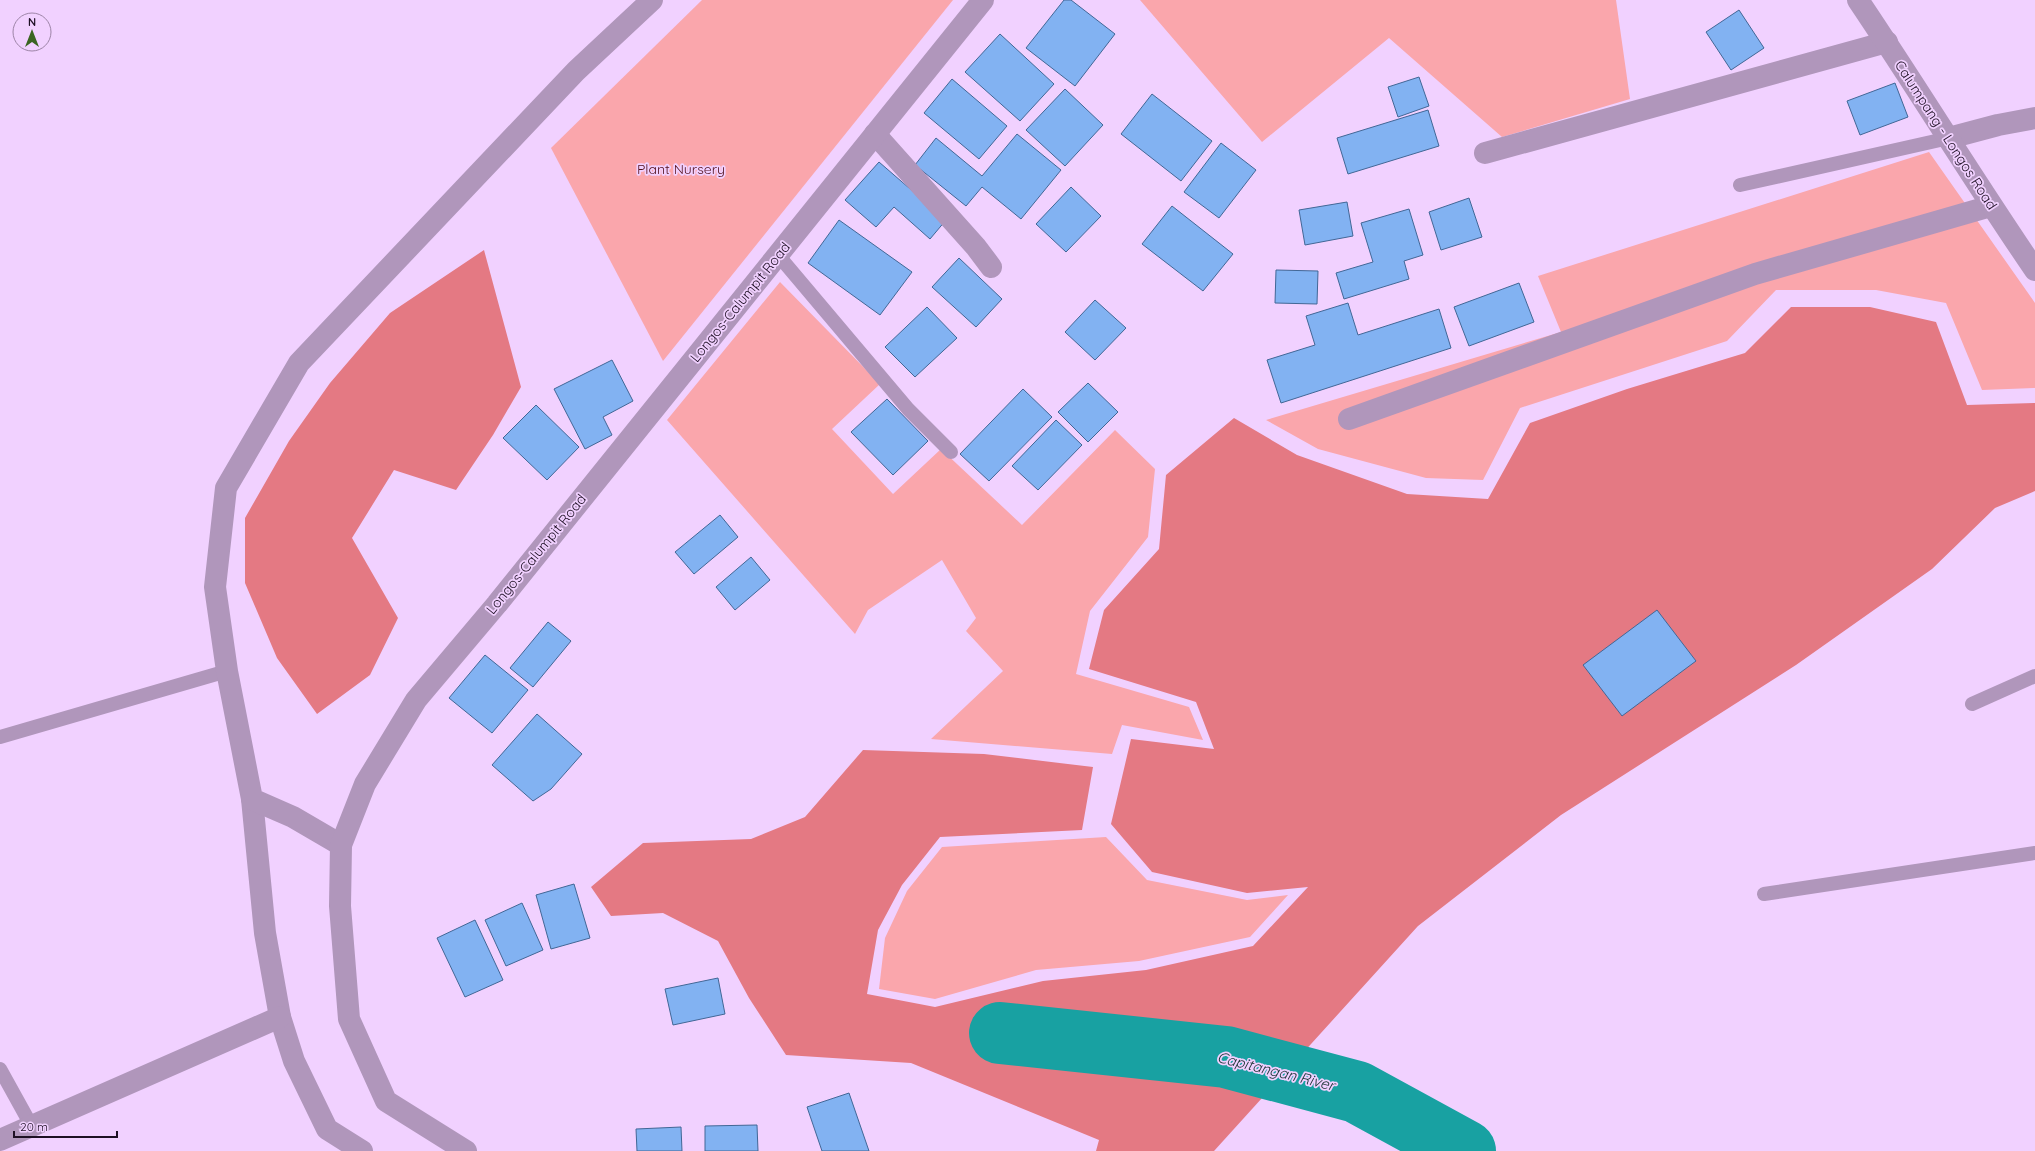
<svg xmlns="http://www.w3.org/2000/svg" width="2035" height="1151" font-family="Quicksand,sans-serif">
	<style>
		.green { fill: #faa6ac }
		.forest { fill: #e47983 }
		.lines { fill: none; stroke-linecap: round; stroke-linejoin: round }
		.river { stroke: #18a1a2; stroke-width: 62 }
		.building { fill: #82b2f2; stroke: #426796 }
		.service { stroke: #b096bb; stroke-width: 14 }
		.minor { stroke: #b096bb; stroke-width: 22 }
		.tertiary { stroke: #b096bb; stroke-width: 22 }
		.labels { text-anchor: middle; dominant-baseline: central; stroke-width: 3.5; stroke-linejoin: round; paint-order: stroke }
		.street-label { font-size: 14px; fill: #1e1024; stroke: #f1d1ff }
		.park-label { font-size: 14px; fill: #510e1a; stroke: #f1d1ff }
		.water-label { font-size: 15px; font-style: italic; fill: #183232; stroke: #f1d1ff }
	</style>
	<rect width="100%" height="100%" fill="#f1d1ff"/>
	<g class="green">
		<polygon points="702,0 953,0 663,361 551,148"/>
		<polygon points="1140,0 1616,0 1630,99 1502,137 1389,38 1262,142"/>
		<polygon points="1929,152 2035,303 2035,388 1982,390 1946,303 1876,290 1776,290 1727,341 1520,408 1483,480 1426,478 1318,449 1266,420 1561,332 1538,276"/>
		<polygon points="780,282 880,384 832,429 893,494 941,449 1022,525 1115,430 1155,469 1148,537 1090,611 1076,674 1189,707 1203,740 1122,725 1112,754 931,739 1003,671 966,631 976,618 942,560 868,610 855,634 667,420"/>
		<polygon points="1106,837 1147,880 1247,900 1288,895 1250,937 1139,961 1036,970 935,999 879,989 885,938 907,891 942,847"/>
	</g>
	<g class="forest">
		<polygon points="484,250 521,387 493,435 456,490 394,470 352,538 398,618 370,675 317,714 277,658 245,583 245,518 289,441 330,383 390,313"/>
		<polygon points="1791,307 1870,307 1936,322 1967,405 2035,403 2035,491 1995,508 1932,569 1796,665 1561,815 1418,926 1214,1151 1096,1151 1099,1140 911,1063 786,1055 749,998 718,941 663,913 611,916 591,887 643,843 751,839 805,817 863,750 984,754 1093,767 1082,830 940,837 902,885 878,930 867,994 935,1007 1043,981 1146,970 1253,946 1308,887 1247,893 1152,872 1111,824 1131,739 1214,749 1196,702 1089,669 1104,610 1159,549 1166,475 1234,418 1297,455 1407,494 1488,499 1530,423 1627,389 1745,353"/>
	</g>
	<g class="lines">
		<polyline class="river" points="1000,1033 1226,1057 1357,1092 1465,1151"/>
	</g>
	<g class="building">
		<polygon points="1064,0 1071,0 1115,34 1075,86 1026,48"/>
		<polygon points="1739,10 1764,48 1731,70 1706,32"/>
		<polygon points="1000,34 1054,84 1020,121 965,72"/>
		<polygon points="1419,77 1429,106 1398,117 1388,87"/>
		<polygon points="952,79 1007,126 979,159 924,113"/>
		<polygon points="1895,83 1908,117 1860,135 1847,101"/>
		<polygon points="1065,89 1103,125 1065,166 1026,130"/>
		<polygon points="1152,94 1212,141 1181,181 1121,134"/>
		<polygon points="1428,110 1439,146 1348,174 1337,138"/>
		<polygon points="1017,134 1061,170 1021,219 982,187 966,206 915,165 936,138 982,176"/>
		<polygon points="1221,143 1256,170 1219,218 1184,192"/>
		<polygon points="879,162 946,220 930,239 894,207 876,227 845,200"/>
		<polygon points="1071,187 1101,216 1066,252 1036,224"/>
		<polygon points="1469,198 1482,237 1441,250 1429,212"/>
		<polygon points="1347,202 1353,236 1305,245 1299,210"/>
		<polygon points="1172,206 1233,254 1203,291 1142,244"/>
		<polygon points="1409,209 1423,255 1404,261 1409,279 1344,299 1336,273 1373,262 1361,223"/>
		<polygon points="839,220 912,272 880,315 808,263"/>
		<polygon points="959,258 1002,299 976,327 932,287"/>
		<polygon points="1276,270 1318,271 1317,304 1275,303"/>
		<polygon points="1519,283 1534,322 1469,346 1454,307"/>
		<polygon points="1095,300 1126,328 1095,360 1065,332"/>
		<polygon points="1348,303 1358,335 1439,309 1451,348 1281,403 1267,360 1315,345 1306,316"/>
		<polygon points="927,307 957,338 915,377 885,347"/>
		<polygon points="612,360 633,401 603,417 612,435 585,449 554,389"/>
		<polygon points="1088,383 1118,412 1088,442 1058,412"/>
		<polygon points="1023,389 1052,417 989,481 960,454"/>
		<polygon points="887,399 928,441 893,475 851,432"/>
		<polygon points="536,405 579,447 547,480 503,438"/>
		<polygon points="1056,420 1082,445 1038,490 1012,466"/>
		<polygon points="720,515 738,537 694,574 675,552"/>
		<polygon points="751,557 770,580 735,610 716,587"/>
		<polygon points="1657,610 1696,661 1622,716 1583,665"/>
		<polygon points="548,622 571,641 533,687 510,668"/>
		<polygon points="485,655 528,690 492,733 449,698"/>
		<polygon points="537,714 582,754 551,789 533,801 492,765"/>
		<polygon points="574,884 590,938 551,949 536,895"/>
		<polygon points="522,903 543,950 506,966 485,920"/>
		<polygon points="475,920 503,980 465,997 437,938"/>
		<polygon points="718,978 725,1014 673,1025 665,989"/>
		<polygon points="849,1093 869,1151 822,1151 807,1107"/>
		<polygon points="757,1125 758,1151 705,1151 705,1126"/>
		<polygon points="681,1127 682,1151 637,1151 636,1129"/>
	</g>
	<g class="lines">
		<g class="service">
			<polyline points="1740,185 1949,138"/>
			<polyline points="778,255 908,409 951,452"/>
			<polyline points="1972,704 2035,676"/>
			<polyline points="0,737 227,671"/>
			<polyline points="1764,894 2035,853"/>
			<polyline points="0,1069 31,1125"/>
		</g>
		<g class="minor">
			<polyline points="875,134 976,247 991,267"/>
			<polyline points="1949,138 1998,125 2035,118"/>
			<polyline points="1485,153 1887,42"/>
			<polyline points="1349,419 1755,274 1991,206"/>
			<polyline points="252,799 265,933 280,1017 294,1061 327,1129 362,1151"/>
			<polyline points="341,845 293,817 252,799 227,671 215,587 226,488 299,363 576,71 652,0"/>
			<polyline points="0,1140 280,1017"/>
		</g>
		<g class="tertiary">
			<path d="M1858,0C1918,89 1974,181 2035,270"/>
			<polyline points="466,1151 386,1101 349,1019 340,906 341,845 365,784 416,700 497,604 983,0"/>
		</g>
	</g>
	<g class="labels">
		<g class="street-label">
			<text transform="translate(1946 135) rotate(57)">Calumpang - Longos Road</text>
			<text transform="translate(740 302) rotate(-51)">Longos-Calumpit Road</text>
			<text transform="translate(536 554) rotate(-51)">Longos-Calumpit Road</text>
		</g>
		<g class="park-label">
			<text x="681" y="169">Plant Nursery</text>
		</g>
		<g class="water-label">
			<text transform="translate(1276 1071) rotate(14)">Capitangan River</text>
		</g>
	</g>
	<g transform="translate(32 32)"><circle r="19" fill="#f1d1ff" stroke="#9d84a7"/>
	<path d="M0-3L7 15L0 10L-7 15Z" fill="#3b6522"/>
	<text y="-6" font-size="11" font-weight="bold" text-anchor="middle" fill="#1e1024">N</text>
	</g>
	<path d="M14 1131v6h103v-6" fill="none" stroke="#1e1024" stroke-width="2"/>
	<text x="20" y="1131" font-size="12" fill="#1e1024" stroke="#f1d1ff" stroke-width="3" paint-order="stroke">20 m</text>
</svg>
